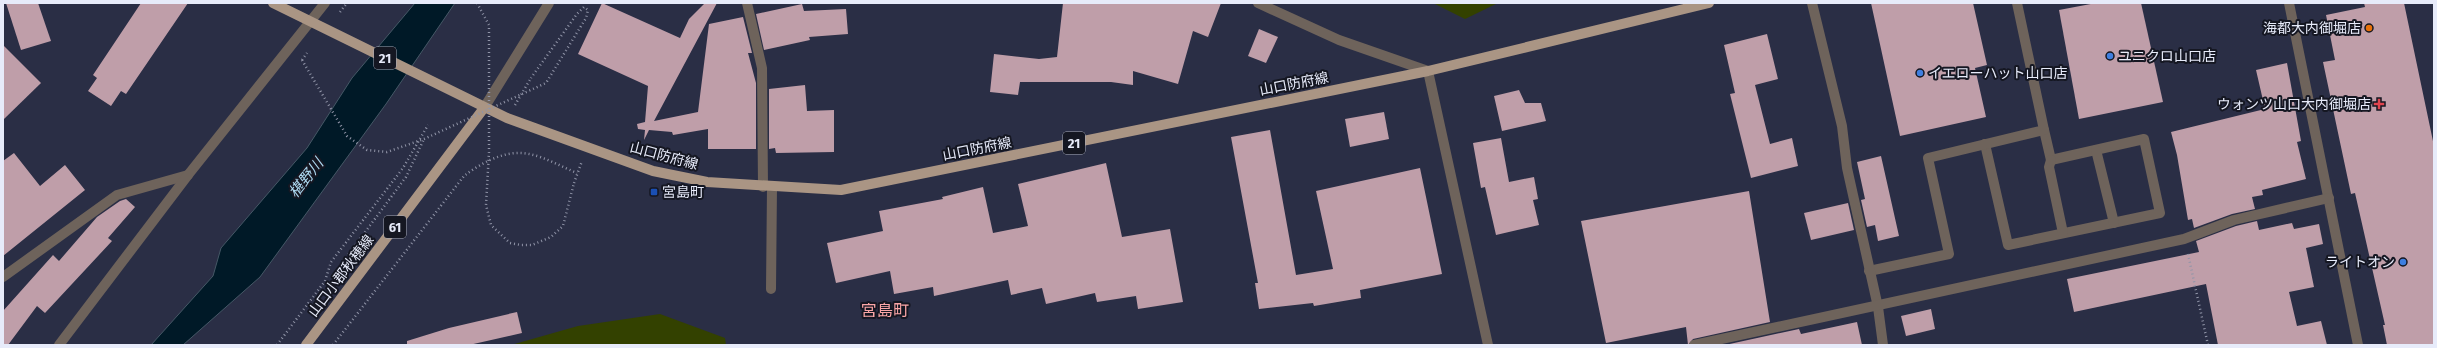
<svg xmlns="http://www.w3.org/2000/svg" width="2437" height="348" font-family="'Fira Sans','Noto Sans JP',sans-serif">
	<style>
		.green { fill: #334100 }
		.water { fill: #001927; stroke: #455866 }
		.building { fill: #bf9ea9 }
		.lines { fill: none; stroke-linecap: round; stroke-linejoin: round }
		.path { stroke: #9195a8; stroke-width: 2.5; stroke-dasharray: 1 3; stroke-linecap: butt }
		.service { stroke: #6e635b; stroke-width: 10 }
		.minor { stroke: #6e635b; stroke-width: 10 }
		.tertiary { stroke: #6e635b; stroke-width: 10 }
		.primary { stroke: #aa9584; stroke-width: 10 }
		.path-bridge { stroke: #9195a8; stroke-width: 2.5; stroke-dasharray: 1 3; stroke-linecap: butt }
		.food-dot { fill: #e8710a; stroke: #151722; stroke-width: 1.5 }
		.shop-dot { fill: #3f7fe0; stroke: #151722; stroke-width: 1.5 }
		.health-dot { fill: #e0444e; stroke: #151722; stroke-width: 1.5 }
		.transit-dot { fill: #1a4fb4; stroke: #151722; stroke-width: 1.5 }
		.labels { text-anchor: middle; dominant-baseline: central; stroke-width: 4; stroke-linejoin: round; paint-order: stroke }
		.shield { fill: #151722; stroke: #a8abb9; stroke-width: 1 }
		.shield-label { font-size: 13px; font-weight: bold; fill: #e7ebfa }
		.poi-label { font-size: 14px; fill: #e7ebfa; stroke: #151722; text-anchor: end }
		.street-label { font-size: 14px; fill: #e7ebfa; stroke: #151722 }
		.water-label { font-size: 15px; font-style: italic; fill: #add8f0; stroke: #151722 }
		.quarter-label { font-size: 16px; fill: #fba6a7; stroke: #151722 }
	</style>
	<rect width="100%" height="100%" fill="#2a2e45"/>
	<g class="green">
		<polygon points="1433,3 1498,3 1465,19"/>
		<polygon points="660,314 725,338 726,345 511,345 578,326"/>
	</g>
	<polygon class="water" points="415,3 455,3 386,104 260,277 183,345 151,345 213,276 221,248 307,148 352,78"/>
	<g class="building">
		<polygon points="6,3 38,3 51,41 21,50"/>
		<polygon points="141,3 188,3 126,94 121,91 111,106 88,91 97,78 93,75"/>
		<polygon points="602,3 680,38 689,19 705,3 717,3 654,121 698,112 709,24 743,17 752,53 748,53 756,83 756,149 708,149 708,129 673,135 672,132 649,130 644,140 645,130 638,129 637,124 645,122 648,86 578,54"/>
		<polygon points="1063,3 1221,3 1208,37 1193,31 1178,84 1133,71 1133,85 1111,82 1020,82 1018,95 990,92 994,54 1039,59 1057,57"/>
		<polygon points="1871,3 1973,3 1987,65 1975,68 1986,117 1900,136"/>
		<polygon points="2096,3 2141,3 2163,102 2079,119 2059,10"/>
		<polygon points="2364,3 2404,3 2434,146 2434,345 2387,345 2383,325 2385,325 2355,193 2351,194 2323,62 2335,60 2326,15 2365,7"/>
		<polygon points="802,4 804,11 846,9 848,34 809,37 810,40 764,50 756,14"/>
		<polygon points="1259,29 1278,37 1266,63 1248,56"/>
		<polygon points="1767,34 1778,79 1755,85 1770,144 1792,138 1798,166 1751,178 1730,94 1735,93 1724,45"/>
		<polygon points="3,45 41,83 3,120"/>
		<polygon points="2287,63 2301,141 2297,142 2306,179 2262,190 2263,195 2252,197 2255,209 2232,214 2194,228 2192,219 2188,220 2177,155 2171,132 2265,109 2256,70"/>
		<polygon points="805,85 807,111 834,110 834,152 776,153 775,148 769,149 769,89"/>
		<polygon points="1519,90 1525,103 1541,103 1546,121 1502,131 1494,96"/>
		<polygon points="1384,112 1389,139 1350,147 1345,119"/>
		<polygon points="1270,130 1296,275 1333,269 1316,191 1420,168 1442,274 1360,290 1361,298 1314,306 1313,303 1259,309 1255,283 1258,283 1231,137"/>
		<polygon points="1501,138 1509,182 1534,177 1538,199 1533,200 1539,225 1496,235 1485,187 1481,188 1473,143"/>
		<polygon points="14,153 40,186 65,165 85,190 3,256 3,161"/>
		<polygon points="1881,156 1899,236 1878,241 1875,225 1867,227 1861,200 1865,199 1857,162"/>
		<polygon points="1106,163 1122,237 1170,229 1183,302 1138,309 1136,296 1097,302 1095,293 1046,304 1042,288 1011,295 1008,280 934,296 933,287 894,294 890,271 836,283 827,243 883,231 879,211 943,199 942,197 983,187 993,233 1028,226 1018,184"/>
		<polygon points="1749,191 1770,322 1693,339 1688,345 1686,327 1606,343 1581,221"/>
		<polygon points="126,199 135,207 108,238 112,241 45,313 37,306 8,345 3,345 3,311 53,255 59,261 97,217 120,201"/>
		<polygon points="1848,203 1854,230 1811,240 1804,213"/>
		<polygon points="2257,221 2259,230 2292,223 2294,229 2319,224 2323,244 2306,248 2314,287 2289,292 2297,326 2321,321 2327,345 2218,345 2206,284 2074,312 2067,279 2199,252 2196,241 2236,226"/>
		<polygon points="1931,309 1935,329 1906,336 1901,316"/>
		<polygon points="517,312 522,333 469,345 407,345 407,341 449,328"/>
		<polygon points="1857,322 1862,345 1725,345 1799,329 1801,334"/>
	</g>
	<g class="lines">
		<g class="path">
			<polyline points="340,12 347,3"/>
			<polyline points="302,60 307,53"/>
			<polyline points="515,105 531,78"/>
			<polyline points="574,183 582,161"/>
			<polyline points="2188,254 2208,345"/>
			<polyline points="341,273 337,270 406,177 424,139"/>
			<polyline points="277,345 325,281 331,262 403,168 428,125"/>
			<path d="M333,345L464,176C481,163 506,149 529,154C545,157 562,167 577,173"/>
		</g>
		<g class="service">
			<polyline points="1985,144 2008,245 2160,213 2144,139 2051,160 2044,130"/>
			<polyline points="2096,150 2114,223"/>
			<polyline points="2051,160 2049,167 2063,233"/>
			<polyline points="1869,271 1949,254 1928,158 2044,130 2017,3"/>
		</g>
		<g class="minor">
			<polyline points="747,3 762,68 763,187"/>
			<polyline points="1258,3 1339,40 1428,71"/>
			<polyline points="1812,3 1842,126 1847,168 1878,307 1883,345"/>
			<polyline points="2289,3 2358,345"/>
			<polyline points="484,108 549,3"/>
			<polyline points="3,277 117,195 188,175"/>
			<polyline points="771,289 772,187"/>
			<polyline points="59,345 188,175 325,3"/>
			<polyline points="1694,345 2184,239 2234,220 2329,198"/>
		</g>
		<polyline class="tertiary" points="1428,71 1488,345"/>
		<g class="primary">
			<polyline points="273,3 507,118 653,171 707,182 841,190 1428,71 1709,3"/>
			<polyline points="306,345 484,108"/>
		</g>
		<g class="path-bridge">
			<polyline points="477,3 489,25 489,152 486,205 491,225 510,243 521,245 532,245 551,237 563,226 574,183"/>
			<polyline points="302,60 347,136 367,150 387,152 424,139 546,83 586,18 588,10 584,7 577,14 531,78"/>
		</g>
	</g>
	<circle class="food-dot" cx="2369" cy="28" r="4"/>
	<g class="shop-dot">
		<circle cx="2110" cy="56" r="4"/>
		<circle cx="1920" cy="73" r="4"/>
		<circle cx="2403" cy="262" r="4"/>
	</g>
	<path class="health-dot" d="M2377 98h4v4h4v4h-4v4h-4v-4h-4v-4h4z"/>
	<rect class="transit-dot" x="650" y="188" width="8" height="8" rx="2"/>
	<g class="labels">
		<g class="shield">
			<rect x="374" y="47" width="22" height="22" rx="3"/>
			<rect x="1063" y="132" width="22" height="22" rx="3"/>
			<rect x="384" y="216" width="22" height="22" rx="3"/>
		</g>
		<g class="shield-label">
			<text x="385" y="58">21</text>
			<text x="1074" y="143">21</text>
			<text x="395" y="227">61</text>
		</g>
		<g class="poi-label">
			<text x="2361" y="28">海都大内御堀店</text>
			<text x="2118" y="56" text-anchor="start">ユニクロ山口店</text>
			<text x="1928" y="73" text-anchor="start">イエローハット山口店</text>
			<text x="2371" y="104">ウォンツ山口大内御堀店</text>
			<text x="662" y="192" text-anchor="start">宮島町</text>
			<text x="2395" y="262">ライトオン</text>
		</g>
		<g class="street-label">
			<text transform="translate(1294 84) rotate(-11)">山口防府線</text>
			<text transform="translate(977 149) rotate(-11)">山口防府線</text>
			<text transform="translate(664 156) rotate(15)">山口防府線</text>
			<text transform="translate(341 276) rotate(-53)">山口小郡秋穂線</text>
		</g>
		<g class="water-label">
			<text transform="translate(306 178) rotate(-51)">椹野川</text>
		</g>
		<g class="quarter-label">
			<text x="885" y="310">宮島町</text>
		</g>
	</g>
	<rect width="2437" height="348" fill="none" stroke="#e7ebfa" stroke-width="8"/>
</svg>
